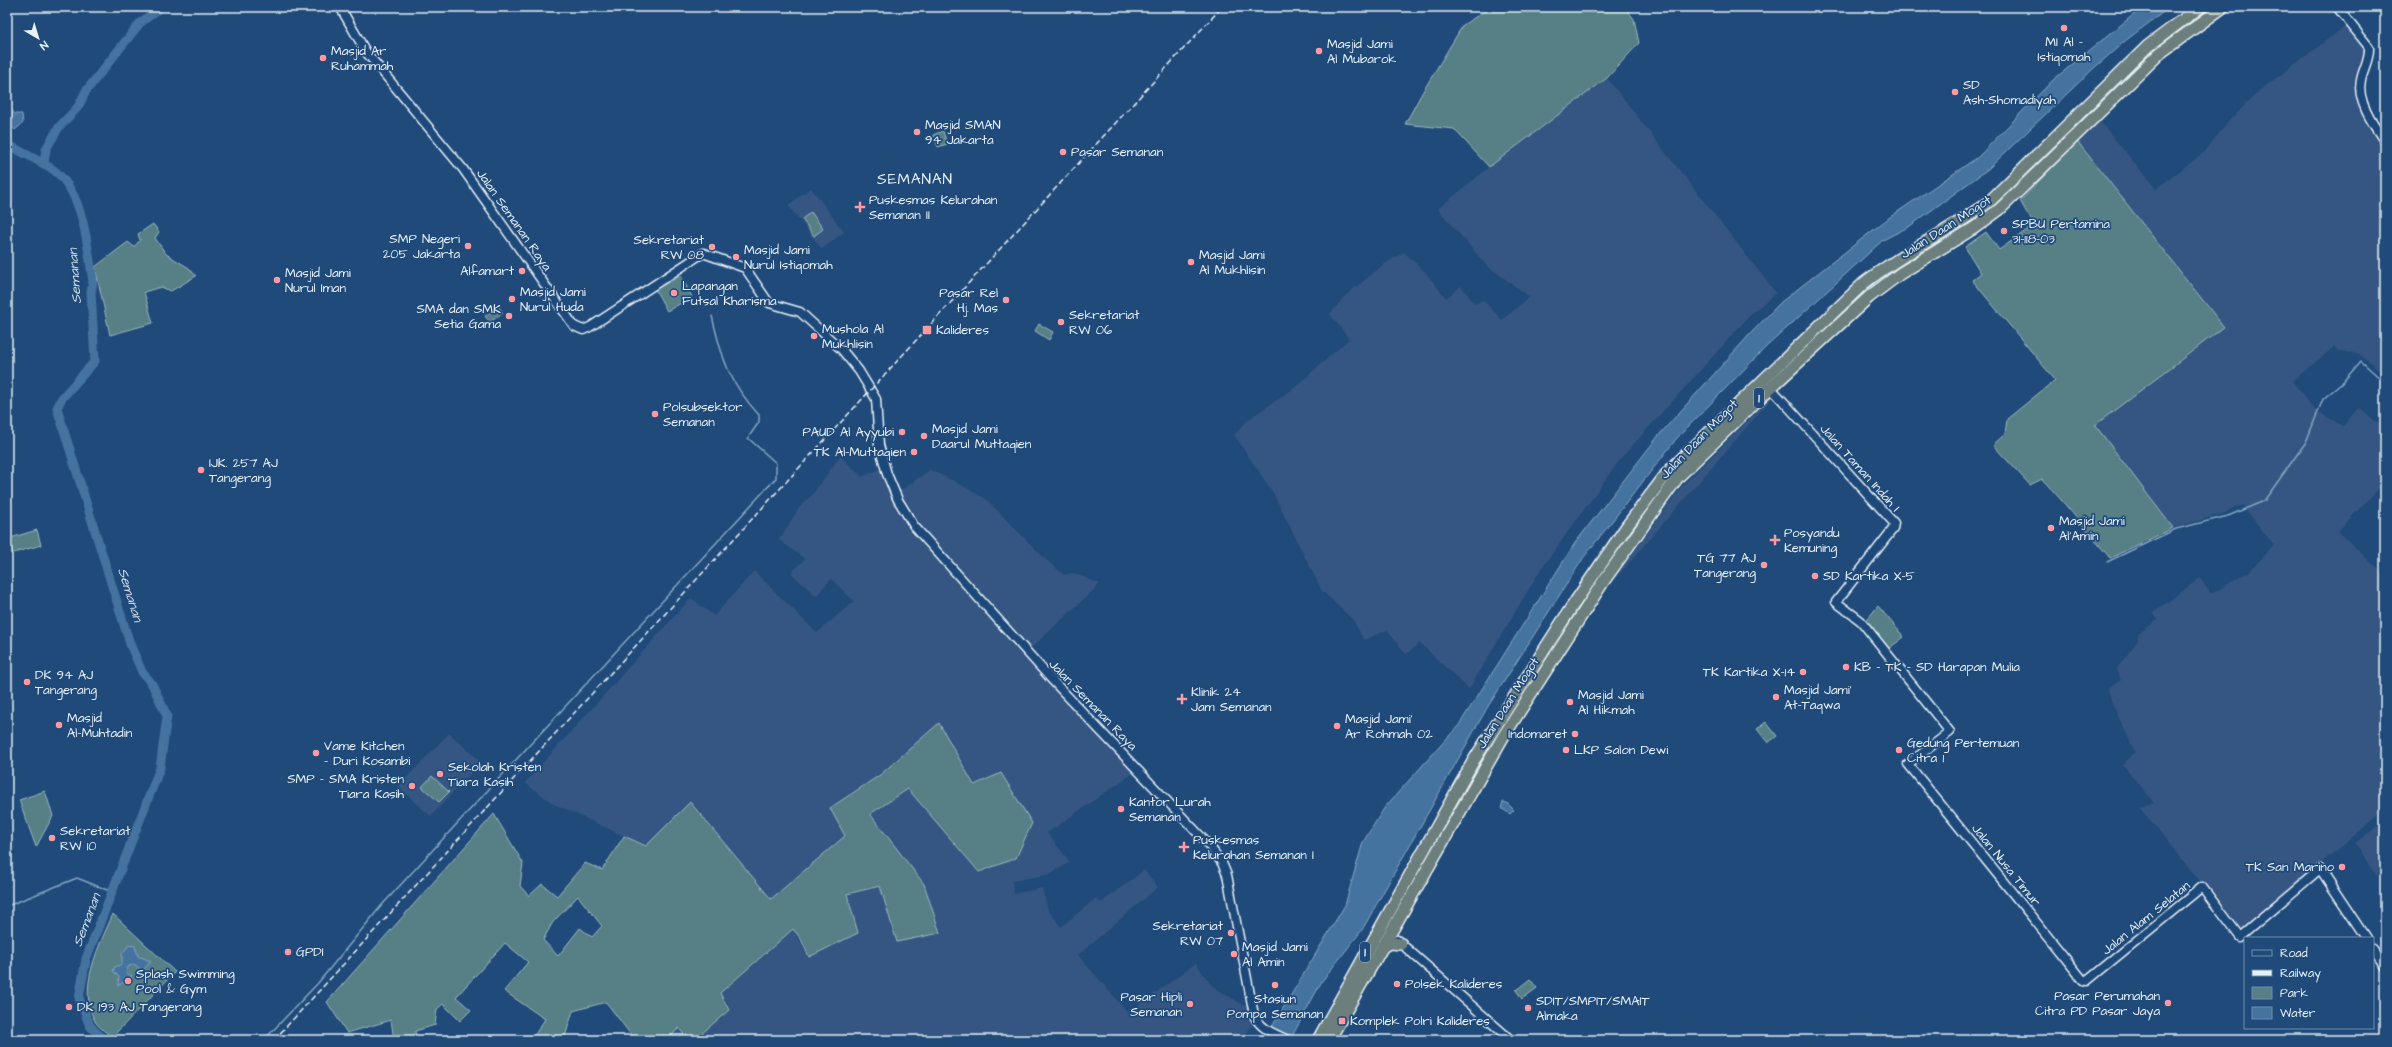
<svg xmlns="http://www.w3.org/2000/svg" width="2392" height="1047" font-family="'Architects Daughter',sans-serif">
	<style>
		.built { fill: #365782 }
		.green { fill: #567f86; stroke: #9fb8bf; fill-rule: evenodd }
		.water { fill: #4573a0; stroke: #86a5c3 }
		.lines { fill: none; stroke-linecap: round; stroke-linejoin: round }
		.stream { stroke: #86a5c3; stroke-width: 1.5 }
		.river { stroke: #4573a0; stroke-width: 9 }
		.secondary-casing { stroke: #e8f1f8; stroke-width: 11 }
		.highway-casing { stroke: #e8f1f8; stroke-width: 14 }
		.secondary { stroke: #1f4a7a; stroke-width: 8 }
		.highway { stroke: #6c7f7c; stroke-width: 11 }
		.rail { stroke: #e8f1f8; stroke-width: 1.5; stroke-dasharray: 6 3; stroke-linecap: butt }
		.poi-dot { fill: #ff9aa2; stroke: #1f4a7a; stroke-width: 1.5 }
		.labels { text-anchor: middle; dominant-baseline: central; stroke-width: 3.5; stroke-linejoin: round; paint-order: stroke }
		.shield { fill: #1f4a7a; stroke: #acbfd2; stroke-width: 1 }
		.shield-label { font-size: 12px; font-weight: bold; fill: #e8f1f8 }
		.poi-label { font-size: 13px; fill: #e8f1f8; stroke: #1f4a7a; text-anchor: start }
		.street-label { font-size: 13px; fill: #e8f1f8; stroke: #1f4a7a }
		.water-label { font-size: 14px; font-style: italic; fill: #d0deeb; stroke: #1f4a7a }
		.quarter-label { font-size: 15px; letter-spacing: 1px; fill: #e8f1f8; stroke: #1f4a7a }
	</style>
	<rect width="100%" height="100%" fill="#1f4a7a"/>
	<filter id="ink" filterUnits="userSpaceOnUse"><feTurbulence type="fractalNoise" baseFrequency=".025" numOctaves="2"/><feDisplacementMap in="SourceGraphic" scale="8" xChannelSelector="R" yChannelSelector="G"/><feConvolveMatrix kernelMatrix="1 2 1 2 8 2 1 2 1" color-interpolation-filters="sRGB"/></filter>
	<g filter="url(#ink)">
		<g class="built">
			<polygon points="2348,24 2368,47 2363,71 2365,110 2385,142 2385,364 2379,369 2358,353 2338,352 2334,347 2292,381 2315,410 2343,426 2359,407 2375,421 2385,425 2385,482 2338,531 2385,576 2385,810 2240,930 2140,808 2154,802 2123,765 2135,752 2112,703 2108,689 2121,680 2116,670 2138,640 2138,634 2158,620 2153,613 2200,578 2211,594 2249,572 2274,545 2243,506 2234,507 2225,513 2173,528 2095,425 2224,327 2077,141 2098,119 2156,189 2202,154 2230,120 2259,91"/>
			<polygon points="1607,78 1776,293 1752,313 1621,458 1539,572 1469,689 1420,643 1406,654 1387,630 1364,640 1353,620 1322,591 1272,491 1234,435 1249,419 1293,389 1349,339 1330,314 1345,296 1383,265 1404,252 1425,272 1446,298 1461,286 1475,304 1483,300 1502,320 1530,297 1487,266 1438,209 1489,167"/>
			<polygon points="811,188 844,232 822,249 788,205"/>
			<polygon points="1777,392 1608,587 1683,485"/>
			<polygon points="840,456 862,477 884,467 897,493 930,470 954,481 986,499 1043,557 1064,575 1074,573 1100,584 1027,652 1139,769 1047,833 1070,862 1050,874 1012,881 1014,894 1042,888 1048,910 1061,927 1096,898 1101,903 1144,870 1158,887 1078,955 1128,1013 1196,963 1211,985 1259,1015 1242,1040 694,1040 729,1010 719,993 793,929 809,957 847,894 880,886 924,884 870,814 908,788 979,872 1000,773 974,785 939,724 880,775 830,808 845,836 771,899 691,802 646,846 554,804 525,783 691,598 714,616 754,571 817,633 854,601 831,579 816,596 791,573 805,559 779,540 799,508 813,494"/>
			<polygon points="449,733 481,762 431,816 398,787"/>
			<polygon points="2385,821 2385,870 2376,876 2355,843"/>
			<polygon points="679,1028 688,1040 667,1040"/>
		</g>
		<g class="green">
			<polygon points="1491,7 1625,7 1634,19 1639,43 1607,78 1489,167 1454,129 1405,124 1422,93 1463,25"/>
			<polygon points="943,131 947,144 938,147 933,135"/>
			<path d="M2077,141L2224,327L2095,425L2173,528L2110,558C2087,531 2066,504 2042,479L2030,485L1993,445L2005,434L2007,419L2055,380L1972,280L1981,273L1965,247L1986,232L1999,250L2034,225L2020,201Z"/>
			<polygon points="811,212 823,229 814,236 802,219"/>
			<polygon points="153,224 159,232 155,238 166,254 189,268 196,276 171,291 161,287 144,292 153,323 110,335 95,267 128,242 134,247 140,240 138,234"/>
			<polygon points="681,276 692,297 667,311 655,289"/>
			<polygon points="499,307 503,313 490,322 485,316"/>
			<polygon points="1039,324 1053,332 1049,340 1035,331"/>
			<polygon points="37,530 41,545 7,555 7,539"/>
			<polygon points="1878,606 1904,637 1887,650 1865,622"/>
			<polygon points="1766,722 1777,736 1768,743 1757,729"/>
			<path d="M939,723L974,785L1001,773L1032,823L1016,858L979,872L908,789L870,814L924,884L940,933L897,942L880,886L847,894L858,933L809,957L801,939L793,929L720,993L729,1010L694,1040H688L679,1028L667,1040H638L631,1035L606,1002L573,1011L564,1040H539L534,1036L545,1019L504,991L528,962L505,943L456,997L471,1010L460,1021L443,1004L437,1009L435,1025L415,1031L417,1040H394L391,1020L347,1033L327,1002L494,814L523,863L520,886L529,896L542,884L557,896L585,863L602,870L624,836L646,846L690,802L771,899L845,836L830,808L880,775ZM578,896L602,926L592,937L580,928L558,956L543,940L553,922Z"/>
			<polygon points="432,776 449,792 439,802 422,787"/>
			<polygon points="45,791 53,816 36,847 19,800"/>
			<path d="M113,914L175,972L112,1037C107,1033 100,1028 96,1023C76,989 99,946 113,914Z"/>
			<polygon points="1530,979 1537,988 1522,999 1516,990"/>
		</g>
		<g class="water">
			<polygon points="2143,7 2170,7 2125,41 2093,69 1988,169 1910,226 1883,240 1765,348 1677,438 1584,557 1487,708 1362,930 1322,981 1290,1040 1264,1040 1345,905 1363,842 1385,807 1459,725 1575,543 1659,435 1752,332 1781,302 1890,217 1978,157 2053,80"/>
			<polygon points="9,107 15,114 22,114 23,123 15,130 7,122"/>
			<polygon points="1503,802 1507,803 1514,810 1510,814 1501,808"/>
			<polygon points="129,945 135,946 138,956 151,961 140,974 140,969 134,964 128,967 126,973 132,976 118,986 119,977 113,971 115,967 122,964 122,954"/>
		</g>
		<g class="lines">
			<g class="stream">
				<polyline points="2107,562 2176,529 2228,516 2264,501 2306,442 2323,399 2341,384 2361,361 2385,383"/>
				<polyline points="7,906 77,878 112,892"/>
				<path d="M264,1040L318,983L382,905L776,478V463L748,438L759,422V415C729,382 722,359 712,316"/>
			</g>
			<g class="river">
				<polyline points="7,144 44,164 46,149 59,127 78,107 86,91 140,23 161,7"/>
				<path d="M44,164C84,183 87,244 93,282L91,292L95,361L62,398L57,408L130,644L142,672L152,684L167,716L160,768L86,959L79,998L90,1026L104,1040"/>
			</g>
			<g class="secondary-casing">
				<g id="secondary">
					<path d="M340,7L366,52L463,169L574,326L583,330L590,327L703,253L745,268L769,303L800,312L842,350L859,371L876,399L879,445L887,474L898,500L914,526L1053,681L1208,844L1222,863L1227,875L1254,1015C1260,1029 1275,1034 1288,1040"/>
					<path d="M2337,7L2369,47C2370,59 2363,69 2361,80C2356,101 2374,126 2385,142"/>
					<polyline points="1771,388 1894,523 1893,529 1836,602 1861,621 1950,732 1908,764 2083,980 2087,981 2202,887 2240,937 2320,869 2366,938"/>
					<polyline points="1397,940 1511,1040"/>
					<polyline points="2373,948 2385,967"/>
				</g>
			</g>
			<g class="highway-casing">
				<g id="highway">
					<polyline points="1383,946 1391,943 1401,944"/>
					<path d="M1318,1040L1474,760L1571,608L1627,526L1668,472L1863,284C1903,252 1951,231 1991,200L2148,46L2200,7"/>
					<polyline points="1329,1040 1503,737 1605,579 1678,477 1765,393 1869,297 1901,273 1974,228 2000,209 2160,53 2223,7"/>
				</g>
			</g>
			<use href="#secondary" class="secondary"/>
			<use href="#highway" class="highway"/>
			<polyline class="rail" points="274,1040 1222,7"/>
		</g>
	</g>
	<g class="poi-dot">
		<circle cx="2064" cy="28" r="4"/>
		<circle cx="1319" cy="51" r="4"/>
		<circle cx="323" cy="58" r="4"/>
		<circle cx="1955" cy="92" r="4"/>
		<circle cx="917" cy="132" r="4"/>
		<circle cx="1063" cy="152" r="4"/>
		<path d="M858 201h4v4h4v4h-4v4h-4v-4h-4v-4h4z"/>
		<circle cx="2004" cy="231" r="4"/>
		<circle cx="468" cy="246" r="4"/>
		<circle cx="712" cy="247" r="4"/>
		<circle cx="736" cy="257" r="4"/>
		<circle cx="1191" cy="262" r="4"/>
		<circle cx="522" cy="271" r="4"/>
		<circle cx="277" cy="280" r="4"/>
		<circle cx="674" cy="293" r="4"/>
		<circle cx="512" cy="299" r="4"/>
		<circle cx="1006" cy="300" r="4"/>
		<circle cx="509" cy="316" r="4"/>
		<circle cx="1061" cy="322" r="4"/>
		<rect x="922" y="325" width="10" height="10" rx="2"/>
		<circle cx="814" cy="336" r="4"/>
		<circle cx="655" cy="414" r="4"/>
		<circle cx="902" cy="432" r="4"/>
		<circle cx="924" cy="436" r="4"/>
		<circle cx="914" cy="452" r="4"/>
		<circle cx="201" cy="470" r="4"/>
		<circle cx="2051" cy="528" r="4"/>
		<path d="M1773 534h4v4h4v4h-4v4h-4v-4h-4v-4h4z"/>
		<circle cx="1764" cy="565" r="4"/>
		<circle cx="1815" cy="576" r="4"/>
		<circle cx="1846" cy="667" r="4"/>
		<circle cx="1803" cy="672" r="4"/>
		<circle cx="27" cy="682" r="4"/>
		<circle cx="1776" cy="697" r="4"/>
		<path d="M1180 693h4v4h4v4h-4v4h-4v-4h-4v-4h4z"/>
		<circle cx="1570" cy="702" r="4"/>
		<circle cx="59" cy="725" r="4"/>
		<circle cx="1337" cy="726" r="4"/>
		<circle cx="1575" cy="734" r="4"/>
		<circle cx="1566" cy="750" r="4"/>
		<circle cx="1899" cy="750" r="4"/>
		<circle cx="316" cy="753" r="4"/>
		<circle cx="440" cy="774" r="4"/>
		<circle cx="412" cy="786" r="4"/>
		<circle cx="1121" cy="809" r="4"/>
		<circle cx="52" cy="838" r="4"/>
		<path d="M1182 841h4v4h4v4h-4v4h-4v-4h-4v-4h4z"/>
		<circle cx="2342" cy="867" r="4"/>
		<circle cx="1231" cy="933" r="4"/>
		<circle cx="288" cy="952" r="4"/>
		<circle cx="1234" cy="954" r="4"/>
		<circle cx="128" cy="981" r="4"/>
		<circle cx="1397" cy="984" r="4"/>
		<circle cx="1275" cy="985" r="4"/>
		<circle cx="2168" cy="1003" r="4"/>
		<circle cx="1190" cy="1004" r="4"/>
		<circle cx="69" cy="1007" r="4"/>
		<circle cx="1528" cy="1008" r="4"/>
		<rect x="1338" y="1017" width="8" height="8" rx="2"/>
	</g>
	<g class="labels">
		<g class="shield">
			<rect x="1754" y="388" width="10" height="20" rx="3"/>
			<rect x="1360" y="942" width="10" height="20" rx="3"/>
		</g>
		<g class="shield-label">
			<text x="1759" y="398">1</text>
			<text x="1365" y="952">1</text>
		</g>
		<g class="poi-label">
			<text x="2064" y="42" text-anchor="middle">MI Al -<tspan x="2064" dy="15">Istiqomah</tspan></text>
			<text x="1327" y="44">Masjid Jami<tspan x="1327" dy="15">Al Mubarok</tspan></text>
			<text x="331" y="51">Masjid Ar<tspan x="331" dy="15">Ruhammah</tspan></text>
			<text x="1963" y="85">SD<tspan x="1963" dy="15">Ash-Shomadiyah</tspan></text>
			<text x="925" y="125">Masjid SMAN<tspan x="925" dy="15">94 Jakarta</tspan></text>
			<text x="1071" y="152">Pasar Semanan</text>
			<text x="869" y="200">Puskesmas Kelurahan<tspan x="869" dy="15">Semanan II</tspan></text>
			<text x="2012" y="224">SPBU Pertamina<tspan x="2012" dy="15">31-118-03</tspan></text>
			<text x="460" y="239" text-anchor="end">SMP Negeri<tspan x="460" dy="15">205 Jakarta</tspan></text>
			<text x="704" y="240" text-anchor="end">Sekretariat<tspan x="704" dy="15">RW 08</tspan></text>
			<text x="744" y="250">Masjid Jami<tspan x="744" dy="15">Nurul Istiqomah</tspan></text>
			<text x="1199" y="255">Masjid Jami<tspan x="1199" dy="15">Al Mukhlisin</tspan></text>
			<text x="514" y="271" text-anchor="end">Alfamart</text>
			<text x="285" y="273">Masjid Jami<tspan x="285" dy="15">Nurul Iman</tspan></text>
			<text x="682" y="286">Lapangan<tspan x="682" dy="15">Futsal Kharisma</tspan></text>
			<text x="520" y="292">Masjid Jami<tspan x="520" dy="15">Nurul Huda</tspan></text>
			<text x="998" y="293" text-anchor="end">Pasar Rel<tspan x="998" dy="15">Hj. Mas</tspan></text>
			<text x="501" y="309" text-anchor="end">SMA dan SMK<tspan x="501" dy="15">Setia Gama</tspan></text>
			<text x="1069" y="315">Sekretariat<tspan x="1069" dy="15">RW 06</tspan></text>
			<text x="822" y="329">Mushola Al<tspan x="822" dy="15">Mukhlisin</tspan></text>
			<text x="936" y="330">Kalideres</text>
			<text x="663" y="407">Polsubsektor<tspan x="663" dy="15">Semanan</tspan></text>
			<text x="932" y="429">Masjid Jami<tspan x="932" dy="15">Daarul Muttaqien</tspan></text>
			<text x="894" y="432" text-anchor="end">PAUD Al Ayyubi</text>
			<text x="906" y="452" text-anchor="end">TK Al-Muttaqien</text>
			<text x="209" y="463">IJK. 257 AJ<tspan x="209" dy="15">Tangerang</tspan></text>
			<text x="2059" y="521">Masjid Jami<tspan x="2059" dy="15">Al'Amin</tspan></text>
			<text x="1784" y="533">Posyandu<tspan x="1784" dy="15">Kemuning</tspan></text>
			<text x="1756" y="558" text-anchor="end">TG 77 AJ<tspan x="1756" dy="15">Tangerang</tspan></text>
			<text x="1823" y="576">SD Kartika X-5</text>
			<text x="1854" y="667">KB - TK - SD Harapan Mulia</text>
			<text x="1795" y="672" text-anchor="end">TK Kartika X-14</text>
			<text x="35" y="675">DK 94 AJ<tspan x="35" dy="15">Tangerang</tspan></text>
			<text x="1784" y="690">Masjid Jami'<tspan x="1784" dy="15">At-Taqwa</tspan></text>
			<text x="1191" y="692">Klinik 24<tspan x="1191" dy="15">Jam Semanan</tspan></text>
			<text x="1578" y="695">Masjid Jami<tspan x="1578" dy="15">Al Hikmah</tspan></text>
			<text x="67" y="718">Masjid<tspan x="67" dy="15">Al-Muhtadin</tspan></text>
			<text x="1345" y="719">Masjid Jami'<tspan x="1345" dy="15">Ar Rohmah 02</tspan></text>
			<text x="1567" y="734" text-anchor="end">Indomaret</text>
			<text x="1907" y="743">Gedung Pertemuan<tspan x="1907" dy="15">Citra 1</tspan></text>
			<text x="324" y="746">Vame Kitchen<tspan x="324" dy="15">- Duri Kosambi</tspan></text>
			<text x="1574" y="750">LKP Salon Dewi</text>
			<text x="448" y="767">Sekolah Kristen<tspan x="448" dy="15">Tiara Kasih</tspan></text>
			<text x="404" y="779" text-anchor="end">SMP - SMA Kristen<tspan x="404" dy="15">Tiara Kasih</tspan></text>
			<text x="1129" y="802">Kantor Lurah<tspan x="1129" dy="15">Semanan</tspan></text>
			<text x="60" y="831">Sekretariat<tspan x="60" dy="15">RW 10</tspan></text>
			<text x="1193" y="840">Puskesmas<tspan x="1193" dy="15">Kelurahan Semanan I</tspan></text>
			<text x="2334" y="867" text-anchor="end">TK San Marino</text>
			<text x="1223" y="926" text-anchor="end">Sekretariat<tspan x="1223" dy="15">RW 07</tspan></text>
			<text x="1242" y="947">Masjid Jami<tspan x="1242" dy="15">Al Amin</tspan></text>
			<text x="296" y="952">GPDI</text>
			<text x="136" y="974">Splash Swimming<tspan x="136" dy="15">Pool &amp; Gym</tspan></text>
			<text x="1405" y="984">Polsek Kalideres</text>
			<text x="2160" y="996" text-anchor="end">Pasar Perumahan<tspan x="2160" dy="15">Citra PD Pasar Jaya</tspan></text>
			<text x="1182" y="997" text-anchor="end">Pasar Hipli<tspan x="1182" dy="15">Semanan</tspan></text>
			<text x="1275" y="999" text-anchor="middle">Stasiun<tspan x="1275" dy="15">Pompa Semanan</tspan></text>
			<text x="1536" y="1001">SDIT/SMPIT/SMAIT<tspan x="1536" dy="15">Almaka</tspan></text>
			<text x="77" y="1007">DK 193 AJ Tangerang</text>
			<text x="1350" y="1021">Komplek Polri Kalideres</text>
		</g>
		<g class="street-label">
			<text transform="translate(514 220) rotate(55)">Jalan Semanan Raya</text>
			<text transform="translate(1946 227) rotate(-33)">Jalan Daan Mogot</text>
			<text transform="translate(1699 439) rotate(-46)">Jalan Daan Mogot</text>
			<text transform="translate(1860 468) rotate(48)">Jalan Taman Indah I</text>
			<text transform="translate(1508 703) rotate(-58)">Jalan Daan Mogot</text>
			<text transform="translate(1093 705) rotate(46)">Jalan Semanan Raya</text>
			<text transform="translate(2006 865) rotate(51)">Jalan Nusa Timur</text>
			<text transform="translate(2146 918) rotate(-39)">Jalan Alam Selatan</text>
		</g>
		<g class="water-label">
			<text transform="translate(75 276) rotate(-94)">Semanan</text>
			<text transform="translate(130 595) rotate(73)">Semanan</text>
			<text transform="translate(87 920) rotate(-69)">Semanan</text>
		</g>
		<g class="quarter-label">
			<text x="915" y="179">SEMANAN</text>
		</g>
	</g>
	<rect width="2392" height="1047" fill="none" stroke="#1f4a7a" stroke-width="24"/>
	<rect x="12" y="12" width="2368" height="1023" fill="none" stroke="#e8f1f8" stroke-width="1.5" filter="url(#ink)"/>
	<rect x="2244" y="937" width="130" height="92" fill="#1f4a7a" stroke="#6f8dac"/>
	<rect x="2252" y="950" width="20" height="6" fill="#1f4a7a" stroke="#6f8dac"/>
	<text x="2280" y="957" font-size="12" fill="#e8f1f8">Road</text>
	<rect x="2252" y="970" width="20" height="6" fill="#e8f1f8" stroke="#6f8dac"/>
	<text x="2280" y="977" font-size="12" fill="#e8f1f8">Railway</text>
	<rect x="2252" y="987" width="20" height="12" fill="#567f86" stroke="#6f8dac"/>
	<text x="2280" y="997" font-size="12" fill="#e8f1f8">Park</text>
	<rect x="2252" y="1007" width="20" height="12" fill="#4573a0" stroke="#6f8dac"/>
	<text x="2280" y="1017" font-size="12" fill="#e8f1f8">Water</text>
	<g transform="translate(38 38) rotate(142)" stroke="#1f4a7a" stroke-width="3" paint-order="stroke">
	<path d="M0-3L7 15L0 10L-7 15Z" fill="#e8f1f8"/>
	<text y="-6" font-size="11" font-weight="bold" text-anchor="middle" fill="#e8f1f8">N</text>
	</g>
</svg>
